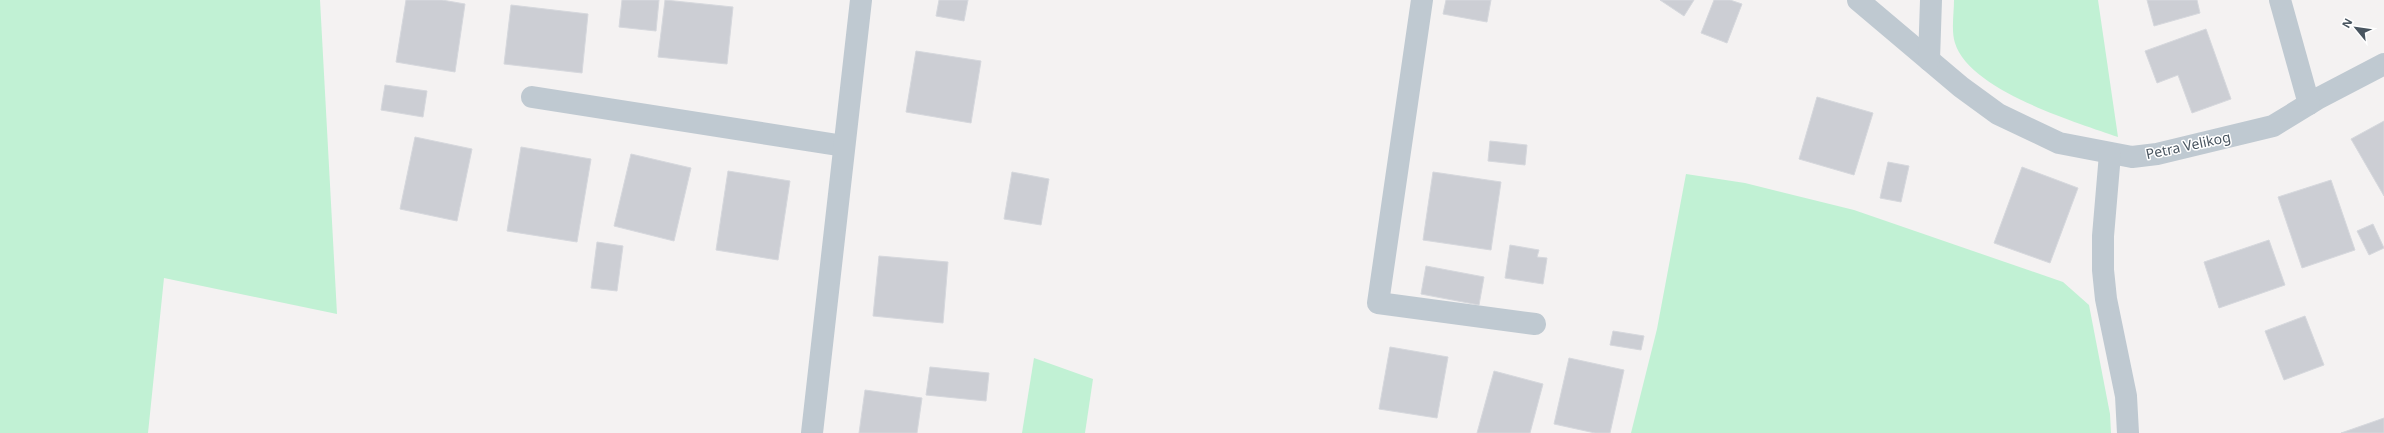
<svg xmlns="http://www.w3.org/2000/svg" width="2384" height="433" font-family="'Noto Sans',sans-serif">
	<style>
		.green { fill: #c1f1d4 }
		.building { fill: #ccced4; stroke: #d6d8dd }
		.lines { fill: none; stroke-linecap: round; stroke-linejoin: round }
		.street { stroke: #bfc9d1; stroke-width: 22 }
		.labels { text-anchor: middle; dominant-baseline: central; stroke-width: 3; stroke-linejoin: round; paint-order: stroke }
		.street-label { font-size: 14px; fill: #495560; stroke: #fff }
	</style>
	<rect width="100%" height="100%" fill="#f4f2f2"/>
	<g class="green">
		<polygon points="0,0 320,0 337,314 164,278 148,433 0,433"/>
		<path d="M1954,0H2098L2118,137C2075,122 1969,90 1955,43C1951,31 1954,13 1954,0Z"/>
		<polygon points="1686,174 1745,183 1854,210 2063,282 2089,305 2110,414 2111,433 1631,433 1657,329"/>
		<polygon points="1034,358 1093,379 1085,433 1022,433"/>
	</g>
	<g class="building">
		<polygon points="406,0 442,0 465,4 455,72 396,62"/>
		<polygon points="622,0 659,0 656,31 619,27"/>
		<polygon points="665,0 733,7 727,64 658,57"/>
		<polygon points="939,0 968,0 964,21 936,16"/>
		<polygon points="1446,0 1491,0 1487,22 1443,14"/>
		<polygon points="1660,0 1694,0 1684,16"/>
		<polygon points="1714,0 1730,0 1742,4 1727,43 1701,33"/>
		<polygon points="2147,0 2197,0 2200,13 2154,26"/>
		<polygon points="511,5 588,14 582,73 504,64"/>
		<polygon points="2206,29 2231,99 2192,113 2178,75 2157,83 2145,51"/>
		<polygon points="916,51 981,61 971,123 906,112"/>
		<polygon points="385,85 427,91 423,117 381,110"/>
		<polygon points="1817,97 1873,113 1854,175 1799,159"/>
		<polygon points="2384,121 2384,196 2351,139"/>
		<polygon points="415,137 472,149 457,221 400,209"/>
		<polygon points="1490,141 1527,145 1525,165 1488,161"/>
		<polygon points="521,147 591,159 577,242 507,231"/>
		<polygon points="631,154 691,168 674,241 614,226"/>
		<polygon points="1888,162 1909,166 1901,202 1880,198"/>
		<polygon points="2022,167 2078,188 2050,263 1994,243"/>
		<polygon points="728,171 790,181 778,260 716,250"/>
		<polygon points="1012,172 1049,179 1041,225 1004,219"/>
		<polygon points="1433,172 1501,182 1491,250 1423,240"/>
		<polygon points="2331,180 2355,250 2302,268 2278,197"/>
		<polygon points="2373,224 2384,248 2369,255 2357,231"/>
		<polygon points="2269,240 2285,285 2219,308 2204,262"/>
		<polygon points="597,242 623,246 617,291 591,288"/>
		<polygon points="1510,245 1539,250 1537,257 1547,258 1543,284 1505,278"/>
		<polygon points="879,256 948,262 943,323 873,316"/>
		<polygon points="1426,266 1484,277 1479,305 1421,294"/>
		<polygon points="2305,316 2324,365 2284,380 2265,331"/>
		<polygon points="1613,331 1644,336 1641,350 1610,345"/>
		<polygon points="1390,347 1448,357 1437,418 1379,409"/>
		<polygon points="1569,358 1624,370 1610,433 1595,433 1554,424"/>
		<polygon points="930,367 989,373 986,401 926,395"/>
		<polygon points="1494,371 1543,384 1530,433 1477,433"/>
		<polygon points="865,390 922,398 917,433 859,433"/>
		<polygon points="2384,418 2384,433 2341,433"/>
	</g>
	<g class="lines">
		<g class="street">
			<polyline points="1422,0 1378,303 1535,324"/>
			<polyline points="1858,0 1961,87 1998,114 2059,143 2132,157 2157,154 2273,126 2317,99 2384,64"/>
			<polyline points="2280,0 2309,104"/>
			<polyline points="1929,60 1931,0"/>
			<polyline points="532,97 844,146"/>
			<polyline points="2110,154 2103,236 2103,270 2106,299 2126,396 2128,433"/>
			<polyline points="812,433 861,0"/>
		</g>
	</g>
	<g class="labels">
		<g class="street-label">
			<text transform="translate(2188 145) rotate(-12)">Petra Velikog</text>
		</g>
	</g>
	<g transform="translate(2356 28) rotate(299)" stroke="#ffffff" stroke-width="3" paint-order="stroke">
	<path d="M0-3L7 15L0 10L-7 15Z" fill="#495560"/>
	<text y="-6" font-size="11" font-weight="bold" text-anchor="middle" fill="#495560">N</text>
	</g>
</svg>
